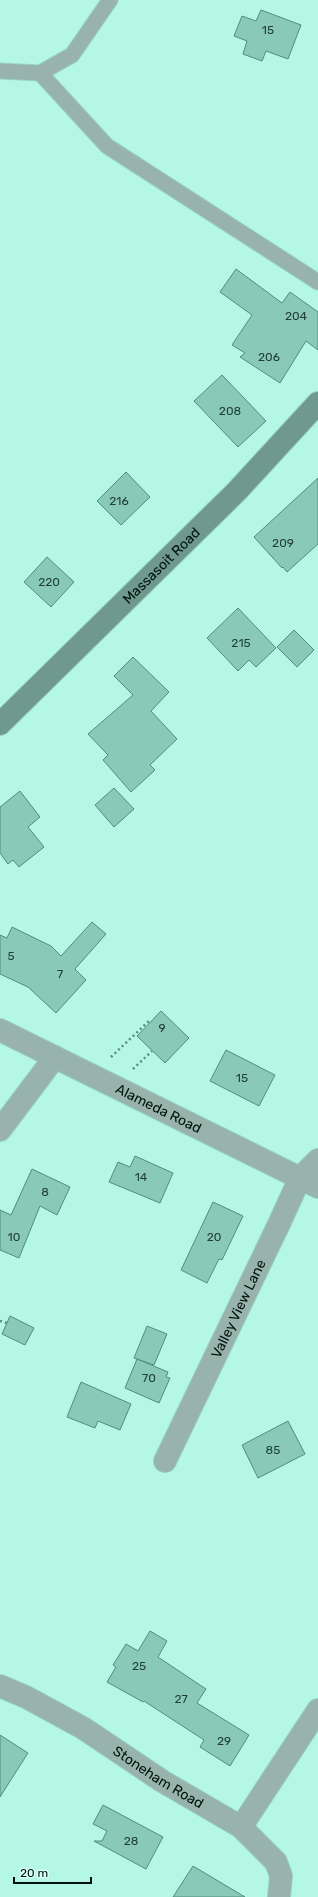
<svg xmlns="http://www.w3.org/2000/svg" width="318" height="1897" font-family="Rubik,sans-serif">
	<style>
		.building { fill: #89c9b8; stroke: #4f8e7e }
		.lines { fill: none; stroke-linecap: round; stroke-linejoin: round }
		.service-casing { stroke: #98d2c2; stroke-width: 17 }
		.minor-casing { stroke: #98d2c2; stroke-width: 24 }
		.secondary-casing { stroke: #98d2c2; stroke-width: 24 }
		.path { stroke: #5f897e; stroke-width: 2.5; stroke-dasharray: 2 3; stroke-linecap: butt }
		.service { stroke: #98b3ab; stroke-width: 15 }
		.minor { stroke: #98b3ab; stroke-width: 22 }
		.secondary { stroke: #70998e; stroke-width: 22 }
		.labels { text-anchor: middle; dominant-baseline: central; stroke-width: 3; stroke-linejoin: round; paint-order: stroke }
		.number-label { font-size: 12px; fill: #223f37 }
		.street-label { font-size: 14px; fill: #00110c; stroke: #d8fef3 }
	</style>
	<rect width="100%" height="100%" fill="#b5f7e5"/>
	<g class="building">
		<polygon points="261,10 301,25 288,59 266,51 262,61 243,54 247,41 234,36 242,16 256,21"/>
		<polygon points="236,269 282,303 290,292 318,312 318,350 306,341 280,383 240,357 245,353 232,345 252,315 220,292"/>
		<polygon points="222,375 266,421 238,447 194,401"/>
		<polygon points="126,472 150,497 121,525 97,501"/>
		<polygon points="318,478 318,544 287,572 283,567 282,568 254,537"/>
		<polygon points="47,557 74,582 51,607 24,582"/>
		<polygon points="238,608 276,648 256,667 249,660 238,671 207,638"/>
		<polygon points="294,630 314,650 297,667 277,647"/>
		<polygon points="133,657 169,692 151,711 177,739 150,765 155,770 131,792 103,760 108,755 88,734 133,695 114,676"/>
		<polygon points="114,788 134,809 114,827 95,805"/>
		<polygon points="20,791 40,817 28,827 44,847 19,867 13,860 8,864 0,853 0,807"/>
		<polygon points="92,922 106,934 75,969 86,980 56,1013 28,987 0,974 0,935 7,938 12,927 51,946 61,956"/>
		<polygon points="161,1011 189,1038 165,1063 137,1036"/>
		<polygon points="226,1050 275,1075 259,1106 210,1081"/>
		<polygon points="135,1156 173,1173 160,1203 109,1182 118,1162 130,1167"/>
		<polygon points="32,1169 70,1187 57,1215 40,1206 19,1258 0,1250 0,1210 11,1215"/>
		<polygon points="213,1202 243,1216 222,1260 219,1259 207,1283 181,1270"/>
		<polygon points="10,1316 34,1328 25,1345 2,1334"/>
		<polygon points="147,1326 167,1334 154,1365 134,1358"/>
		<polygon points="137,1359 168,1372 166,1377 170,1378 159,1403 125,1388"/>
		<polygon points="81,1382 131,1404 120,1430 98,1421 95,1428 67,1417"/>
		<polygon points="288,1421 305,1454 258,1478 242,1445"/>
		<polygon points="150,1631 167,1641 158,1657 206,1689 197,1703 249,1735 230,1766 200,1747 204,1740 144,1701 143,1702 107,1682 116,1667 113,1665 126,1644 138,1651"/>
		<polygon points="0,1735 28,1753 0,1797"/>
		<polygon points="103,1805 163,1837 146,1869 94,1841 102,1841 107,1831 93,1824"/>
		<polygon points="193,1866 245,1897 173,1897"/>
	</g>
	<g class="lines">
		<g class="service-casing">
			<g id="service">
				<polyline points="0,71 40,73 72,55 110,0"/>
				<polyline points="40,73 107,146 318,282"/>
			</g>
		</g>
		<g class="minor-casing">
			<g id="minor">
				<path id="s1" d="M0,1030L318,1187"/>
				<polyline points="0,1130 55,1057"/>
				<path id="s2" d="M165,1461L279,1224L300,1178L318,1160"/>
				<path id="s3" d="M0,1686L26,1697L83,1728L162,1781L241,1827L276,1862L281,1876L279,1897"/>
				<polyline points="241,1827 318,1710"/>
			</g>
		</g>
		<g class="secondary-casing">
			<g id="secondary">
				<path id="s4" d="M0,724L237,491L318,403"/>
			</g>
		</g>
		<g class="path">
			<polyline points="111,1057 150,1020"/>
			<polyline points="133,1069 152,1051"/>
			<polyline points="0,1321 7,1323"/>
		</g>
		<use href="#service" class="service"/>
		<use href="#minor" class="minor"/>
		<use href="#secondary" class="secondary"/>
	</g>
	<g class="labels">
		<g class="number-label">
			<text x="268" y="30">15</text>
			<text x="296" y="316">204</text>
			<text x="269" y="357">206</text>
			<text x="230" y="411">208</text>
			<text x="119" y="501">216</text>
			<text x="283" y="543">209</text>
			<text x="49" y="582">220</text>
			<text x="241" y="643">215</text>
			<text x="11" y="956">5</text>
			<text x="60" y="974">7</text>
			<text x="162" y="1028">9</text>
			<text x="242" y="1078">15</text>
			<text x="141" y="1177">14</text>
			<text x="45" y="1192">8</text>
			<text x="14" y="1237">10</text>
			<text x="214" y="1237">20</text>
			<text x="149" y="1378">70</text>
			<text x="273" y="1450">85</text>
			<text x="139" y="1666">25</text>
			<text x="181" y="1699">27</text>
			<text x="224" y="1741">29</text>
			<text x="131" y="1841">28</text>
		</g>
		<g class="street-label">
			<text stroke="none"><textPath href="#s4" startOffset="226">Massasoit Road</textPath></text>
			<text stroke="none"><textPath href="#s1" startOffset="177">Alameda Road</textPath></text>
			<text stroke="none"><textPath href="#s2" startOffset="169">Valley View Lane</textPath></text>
			<text stroke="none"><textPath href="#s3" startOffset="183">Stoneham Road</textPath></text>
		</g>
	</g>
	<path d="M14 1877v6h77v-6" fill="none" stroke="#00110c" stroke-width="2"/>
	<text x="20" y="1877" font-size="12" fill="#00110c" stroke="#d8fef3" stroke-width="3" paint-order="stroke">20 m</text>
</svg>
